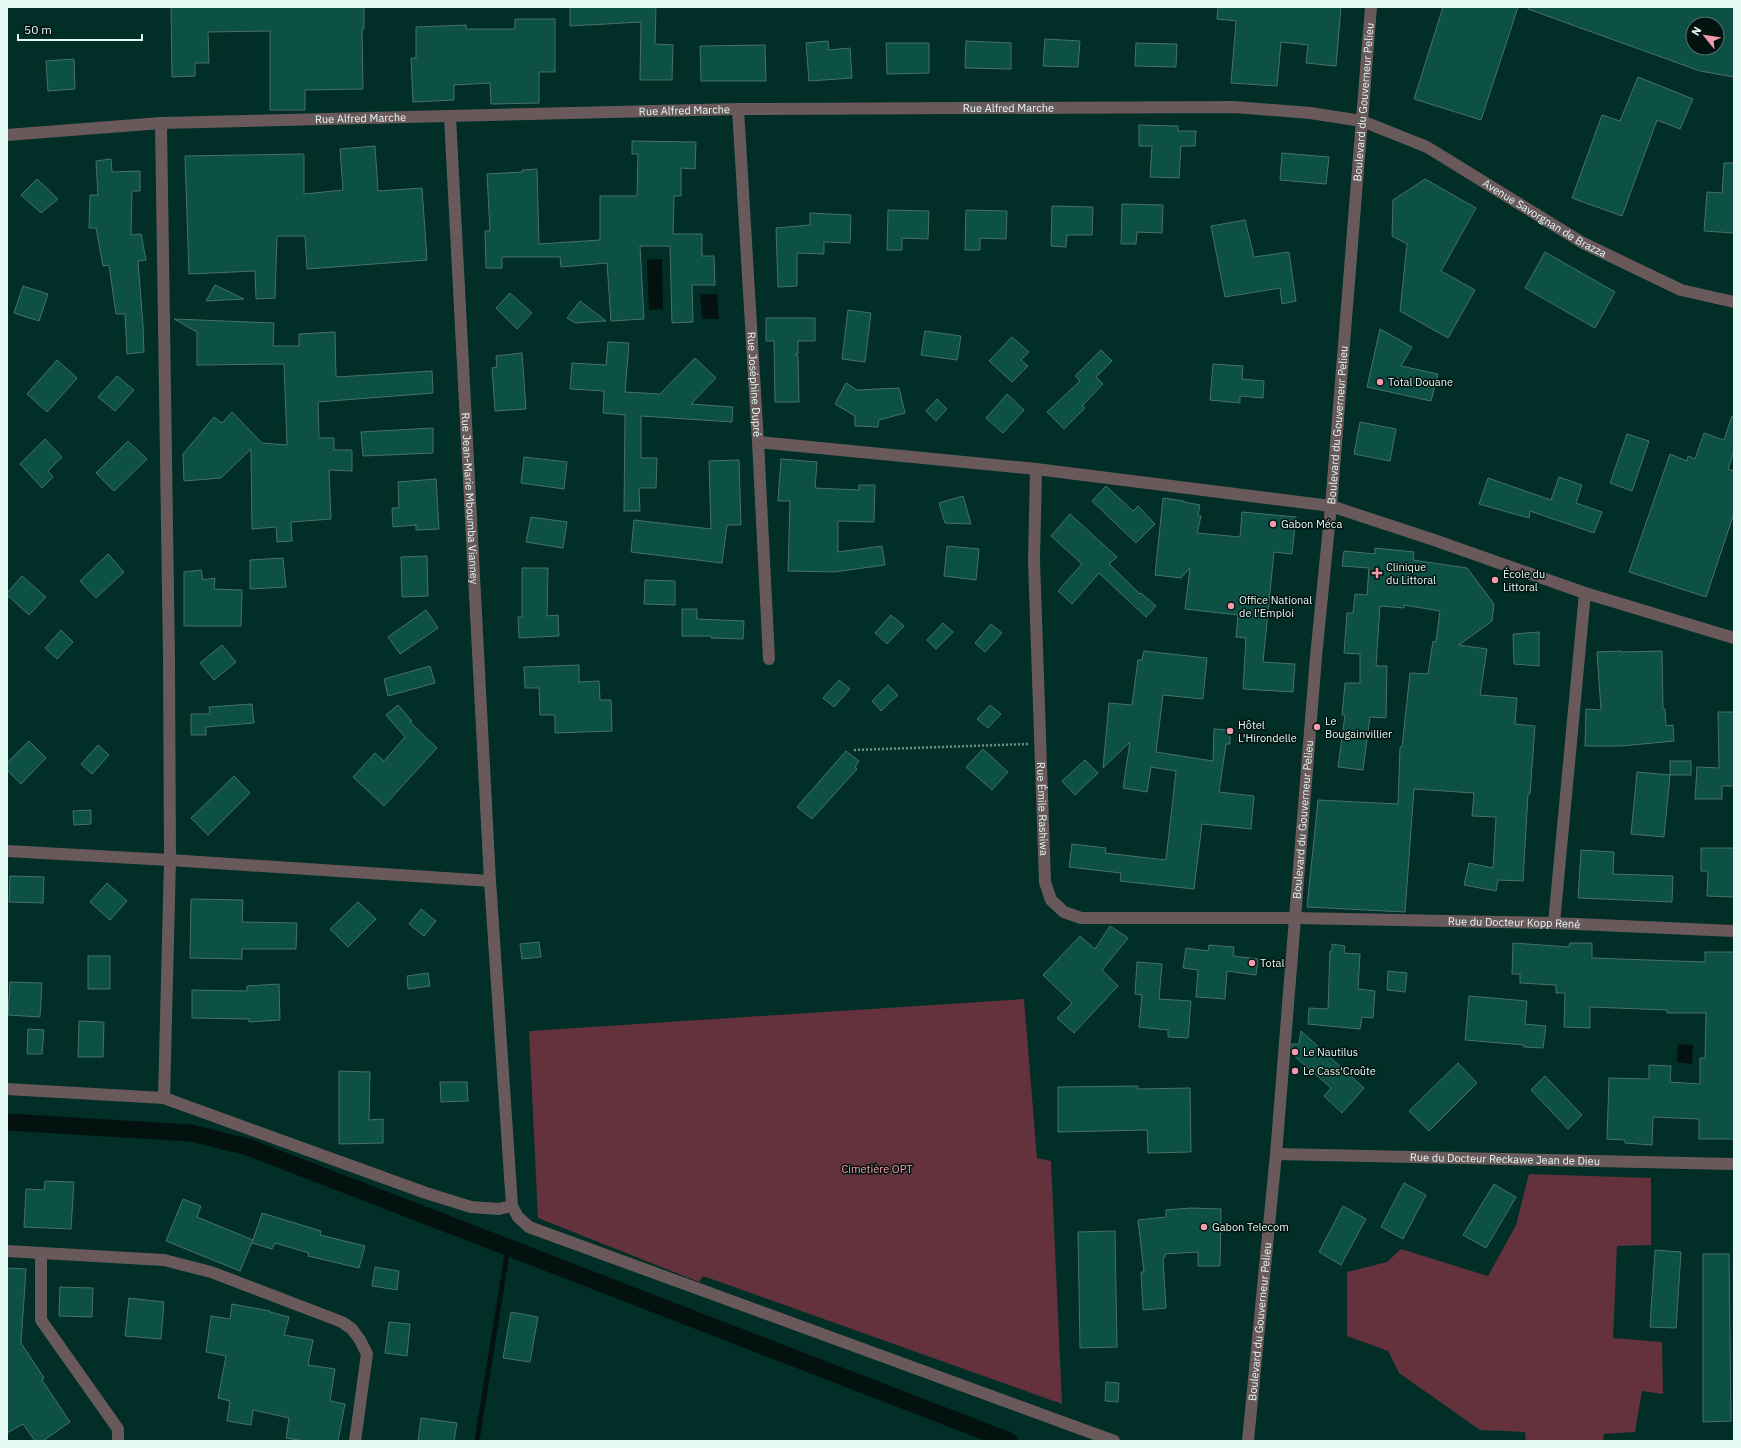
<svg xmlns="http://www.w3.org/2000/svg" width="1741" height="1448" font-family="'IBM Plex Sans',sans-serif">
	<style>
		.green { fill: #63323d }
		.water { fill: #04120f }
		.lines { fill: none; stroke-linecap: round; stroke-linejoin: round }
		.stream { stroke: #04120f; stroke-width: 5 }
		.canal { stroke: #04120f; stroke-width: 17 }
		.building { fill: #0c5046; stroke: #487169; fill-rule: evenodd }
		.path { stroke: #6d8f89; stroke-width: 2.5; stroke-dasharray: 2 2; stroke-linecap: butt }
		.minor { stroke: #69595b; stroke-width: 12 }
		.poi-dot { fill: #f39aab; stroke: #031310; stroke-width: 1.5 }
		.labels { text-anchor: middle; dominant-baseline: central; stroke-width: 3; stroke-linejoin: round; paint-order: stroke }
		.street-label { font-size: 11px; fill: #e4faf5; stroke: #031310 }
		.poi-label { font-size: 11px; fill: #e4faf5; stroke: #031310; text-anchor: start }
		.park-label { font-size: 11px; fill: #fca0b1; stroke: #031310 }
	</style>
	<rect width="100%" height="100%" fill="#012e27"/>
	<g class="green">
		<polygon points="1024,999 1037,1158 1051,1161 1062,1404 703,1276 699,1282 538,1218 529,1031"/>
		<polygon points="1529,1174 1651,1178 1651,1245 1617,1246 1613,1338 1662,1342 1663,1394 1642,1391 1635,1432 1604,1434 1603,1441 1526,1441 1525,1432 1480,1430 1399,1373 1388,1351 1347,1336 1347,1272 1387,1262 1401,1249 1488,1276 1516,1225"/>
	</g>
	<g class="water">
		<polygon points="662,259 663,309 649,310 647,260"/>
		<polygon points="700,294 717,294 719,319 702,319"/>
		<polygon points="1678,1044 1693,1045 1692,1064 1677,1062"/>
	</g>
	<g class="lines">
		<polyline class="stream" points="477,1441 508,1248"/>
		<polyline class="canal" points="7,1122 191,1133 248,1147 1009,1441"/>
	</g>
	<g class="building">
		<polygon points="171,7 364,7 364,29 362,29 363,89 305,90 305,110 270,110 270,31 208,32 209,63 195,63 195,76 172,77"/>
		<polygon points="570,7 656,7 655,44 673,45 672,80 640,80 641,22 570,26"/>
		<polygon points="1218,7 1341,7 1336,66 1306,63 1308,45 1281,42 1277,86 1231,83 1236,21 1217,19"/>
		<polygon points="1443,7 1518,7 1481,120 1414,99"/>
		<path d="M1528,7H1734V77L1700,71L1528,9ZM1693,24H1717V48H1693Z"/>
		<polygon points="515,19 555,19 555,72 539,72 539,103 491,104 490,83 454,85 454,100 413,102 411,58 416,58 416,27 466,25 466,29 515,29"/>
		<polygon points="1045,39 1080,41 1078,67 1043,66"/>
		<polygon points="828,41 829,50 850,48 852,78 809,81 806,43"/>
		<polygon points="966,41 1011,43 1011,69 965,68"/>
		<polygon points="886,43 929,43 929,73 887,74"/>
		<polygon points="1136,43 1177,44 1176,67 1135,66"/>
		<polygon points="765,45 766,81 701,81 700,46"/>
		<polygon points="74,59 75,89 48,91 46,61"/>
		<polygon points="1638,77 1693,99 1680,129 1657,120 1622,216 1572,198 1602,115 1620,121"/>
		<polygon points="1139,125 1178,126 1178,131 1196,131 1195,146 1181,146 1179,178 1150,177 1152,146 1139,146"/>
		<polygon points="632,141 696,142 695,169 681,168 681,196 674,196 673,234 702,234 702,256 714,256 715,285 692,285 693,322 672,323 670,246 640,246 644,319 611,321 607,263 561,267 560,257 502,257 502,268 486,268 485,231 490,231 487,174 522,172 522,170 537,169 539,244 600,240 600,196 637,196 638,154 632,154"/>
		<polygon points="375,146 378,191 422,188 427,260 307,269 305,236 277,236 275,298 256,299 255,271 189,274 185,156 304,154 304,194 343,190 340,149"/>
		<polygon points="1282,153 1329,157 1326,184 1280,180"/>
		<polygon points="111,159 112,172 140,171 140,191 132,191 131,235 141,234 146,260 138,261 143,325 144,352 127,354 125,314 116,314 109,265 103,266 96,228 89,228 90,195 98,195 96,161"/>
		<polygon points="1724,163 1734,163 1734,233 1704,231 1707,192 1722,193"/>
		<polygon points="37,179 58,199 41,213 21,195"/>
		<polygon points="1425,179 1476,208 1441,271 1475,290 1448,338 1400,311 1407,244 1392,236 1393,200"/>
		<polygon points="1122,204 1163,205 1162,233 1137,232 1136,244 1121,244"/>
		<polygon points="1052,206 1093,207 1092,235 1067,235 1066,247 1051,246"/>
		<polygon points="888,210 929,211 928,239 902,238 902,250 887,250"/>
		<polygon points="966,210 1007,211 1006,239 980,238 980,250 965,250"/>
		<polygon points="810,213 851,215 850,243 824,242 824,254 797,253 797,286 778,287 776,228 810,225"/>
		<polygon points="1245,220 1254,257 1289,252 1296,301 1282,304 1280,288 1225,297 1211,226"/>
		<polygon points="1545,252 1615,292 1595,328 1525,288"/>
		<polygon points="215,285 244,299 206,301"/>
		<polygon points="23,286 48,294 39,321 14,313"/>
		<polygon points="510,293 532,313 517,329 496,308"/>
		<polygon points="580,301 606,321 575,323 567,318"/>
		<polygon points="848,310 871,313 865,362 842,359"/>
		<polygon points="766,318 815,318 815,341 798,341 798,354 795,354 798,356 799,402 775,402 774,341 766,341"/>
		<polygon points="174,319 274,323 273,346 299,346 299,334 335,332 336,377 432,371 433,393 318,402 319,438 334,438 334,450 352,450 352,471 329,470 331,519 291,522 292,541 277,542 276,527 252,529 251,449 221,478 184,481 183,454 214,417 222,423 232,412 262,443 287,445 284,364 197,365 197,332"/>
		<polygon points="1380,329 1412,347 1401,366 1438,374 1431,401 1367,387"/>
		<polygon points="925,331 961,336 957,360 921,355"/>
		<polygon points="1012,337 1029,352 1021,360 1028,366 1012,382 989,361"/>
		<polygon points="608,342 629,343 625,392 660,394 695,358 716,378 691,404 733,407 732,422 641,416 641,458 657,458 656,488 639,488 640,511 624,511 625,415 603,413 604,391 570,389 572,363 606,365"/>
		<polygon points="1101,350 1112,361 1096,377 1103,384 1082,406 1085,408 1064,429 1047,412 1080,381 1075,376"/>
		<polygon points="522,353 526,409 495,411 492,368 497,367 496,356"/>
		<polygon points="57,360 77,378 47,412 27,394"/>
		<polygon points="1213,364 1243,366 1242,379 1264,381 1263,398 1240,396 1240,403 1210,400"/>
		<polygon points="117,376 134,390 115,411 98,397"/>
		<polygon points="846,383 857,390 899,388 905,413 879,420 878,427 855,426 855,416 835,404"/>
		<polygon points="1007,394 1024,410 1003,433 986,418"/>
		<polygon points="937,399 947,409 936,421 926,411"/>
		<polygon points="1732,416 1734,417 1734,451 1728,469 1734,471 1734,513 1706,597 1629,572 1670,454 1687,461 1688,456 1695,459 1704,433 1724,440"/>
		<polygon points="1360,422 1396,429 1390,461 1354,454"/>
		<polygon points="433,428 433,453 363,456 361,432"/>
		<polygon points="1627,434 1649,441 1632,491 1610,483"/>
		<polygon points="45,439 62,457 48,471 53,477 42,488 20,464"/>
		<polygon points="128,441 147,459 114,491 96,473"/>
		<polygon points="524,457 567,462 564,489 521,483"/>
		<polygon points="781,459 817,462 815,488 859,490 859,485 875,485 874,522 838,521 838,552 882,546 885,565 834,572 788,571 790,501 778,501"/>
		<polygon points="739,460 741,525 727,525 722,563 631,552 634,520 711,529 709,461"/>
		<polygon points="1559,477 1582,485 1576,503 1602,512 1594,533 1530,511 1529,518 1479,504 1488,478 1551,500"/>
		<polygon points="436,479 439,529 416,530 416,525 393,527 392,508 399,508 398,482"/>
		<polygon points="1106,486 1133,511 1138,506 1155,524 1136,543 1092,501"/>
		<polygon points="963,496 971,524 945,523 939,503"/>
		<polygon points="1163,498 1184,501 1184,502 1200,505 1198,515 1201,516 1197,533 1240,537 1242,512 1296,517 1292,554 1274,552 1263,662 1295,664 1293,692 1243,689 1246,638 1236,637 1238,615 1185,609 1190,568 1181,578 1155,575"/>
		<polygon points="1070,514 1117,557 1109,564 1140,594 1141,593 1156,606 1146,617 1099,573 1072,604 1058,591 1082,564 1051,536"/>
		<polygon points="531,517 567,522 563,548 526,542"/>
		<polygon points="947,546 979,549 976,580 944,576"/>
		<polygon points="1375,548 1414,552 1413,560 1467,568 1494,604 1492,621 1459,645 1487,649 1480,695 1517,698 1515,724 1535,726 1530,794 1528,794 1523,881 1498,880 1496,891 1464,885 1469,863 1493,868 1496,817 1472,816 1474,793 1414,789 1405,912 1307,907 1318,800 1398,804 1400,747 1402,747 1410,673 1428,674 1433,641 1436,642 1440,611 1404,605 1404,608 1380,606 1376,666 1387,666 1386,718 1370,717 1363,770 1338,767 1345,715 1342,715 1345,683 1360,683 1360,654 1344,653 1347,613 1353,613 1355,594 1367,595 1369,568 1342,566 1344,551 1375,554"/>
		<polygon points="108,554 124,572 96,598 80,581"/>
		<polygon points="427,556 428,596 402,597 401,557"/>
		<polygon points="283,558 286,587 250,589 250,560"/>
		<polygon points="522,568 548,568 547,616 558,615 559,636 519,638 518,617 522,617"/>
		<polygon points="201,570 203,580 215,578 214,589 242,590 241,626 184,626 184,572"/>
		<polygon points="22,576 46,597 29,615 7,595 7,593"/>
		<polygon points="645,580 675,581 675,605 644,604"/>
		<polygon points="682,609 697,609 697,619 744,621 743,639 711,638 711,636 682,636"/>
		<polygon points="426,610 438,628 400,654 388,637"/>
		<polygon points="891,615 904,626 887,644 875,633"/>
		<polygon points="943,623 953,632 936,649 927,640"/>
		<polygon points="991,624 1002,633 985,652 975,643"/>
		<polygon points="61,630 73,642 57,659 45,648"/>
		<polygon points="1539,632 1539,666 1514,664 1513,634"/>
		<polygon points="222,645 236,662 214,680 200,663"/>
		<polygon points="1144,651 1207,658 1203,699 1163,695 1156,752 1213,761 1214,729 1230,730 1230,744 1226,744 1219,792 1254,796 1251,829 1202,824 1194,889 1120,881 1121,873 1069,867 1072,844 1106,848 1105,853 1166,860 1176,771 1151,767 1147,792 1123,788 1130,742 1103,768 1109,703 1132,705 1138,660 1142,660"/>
		<polygon points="1621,651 1621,652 1662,651 1663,709 1665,709 1666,726 1673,725 1674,741 1621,746 1585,746 1586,709 1601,710 1597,652"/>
		<polygon points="579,665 579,682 599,681 600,700 611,700 612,731 555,733 555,715 540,715 539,688 525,688 524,667"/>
		<polygon points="430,666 435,683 388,696 384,679"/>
		<polygon points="839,680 850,689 834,707 823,698"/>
		<polygon points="888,685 898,695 881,711 872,701"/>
		<polygon points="252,704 254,723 206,727 206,735 191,735 191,714 210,714 209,707"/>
		<polygon points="398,705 412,721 410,722 437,748 384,806 353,777 375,753 384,761 405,737 386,715"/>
		<polygon points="990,705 1001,714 988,728 977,719"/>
		<polygon points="1718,712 1734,712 1734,786 1722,786 1722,799 1695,799 1697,767 1719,768"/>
		<polygon points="29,741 46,758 21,784 7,770 7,763"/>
		<polygon points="98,745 109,755 92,774 81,764"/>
		<polygon points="983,749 1008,772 992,790 966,767"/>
		<polygon points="846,751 859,761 855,767 857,769 812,819 797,807"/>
		<polygon points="1085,760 1098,773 1075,795 1062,781"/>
		<rect x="1670" y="761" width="21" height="14"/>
		<polygon points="1637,772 1670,775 1664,837 1631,834"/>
		<polygon points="234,776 250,793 208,835 191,818"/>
		<polygon points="91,810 91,824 74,825 73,811"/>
		<polygon points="1701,848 1734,848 1734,897 1707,896 1708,871 1701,871"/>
		<polygon points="1581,850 1614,852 1613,874 1673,876 1672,902 1578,898"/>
		<polygon points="10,876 44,877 43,903 9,902"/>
		<polygon points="107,883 127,901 110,920 90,902"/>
		<polygon points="191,899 243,900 242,922 297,923 296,949 242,949 242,959 190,958"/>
		<polygon points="358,902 376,919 348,947 330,929"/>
		<polygon points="421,909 436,921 424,936 409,924"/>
		<polygon points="1110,926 1128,938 1102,970 1118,986 1074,1033 1057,1018 1072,1003 1043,975 1080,936 1095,949"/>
		<polygon points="539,942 541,957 522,959 520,944"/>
		<polygon points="1513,943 1569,947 1570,943 1592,943 1592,958 1705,962 1705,952 1734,952 1734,1139 1699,1139 1699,1119 1653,1117 1652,1145 1625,1143 1625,1140 1607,1139 1609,1078 1649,1079 1649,1065 1671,1066 1670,1082 1700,1084 1700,1058 1705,1058 1706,1013 1667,1013 1667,1010 1590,1007 1590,1028 1564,1027 1565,993 1556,993 1556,985 1520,983 1520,974 1512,974"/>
		<polygon points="1332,944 1345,946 1344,953 1360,954 1358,989 1375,991 1373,1018 1362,1017 1360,1029 1308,1024 1309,1008 1328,1009 1330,951 1332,951"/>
		<polygon points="1209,945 1234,947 1233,956 1258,959 1256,975 1227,971 1225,999 1196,997 1198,970 1183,968 1186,948 1208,951"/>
		<rect x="88" y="956" width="22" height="33"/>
		<polygon points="1137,962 1162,964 1159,999 1191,1001 1188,1038 1168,1037 1168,1030 1139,1027 1142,995 1135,994"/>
		<polygon points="1388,971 1407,973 1405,992 1387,990"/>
		<polygon points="428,973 430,986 408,989 407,976"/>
		<polygon points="10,982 42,983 40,1017 8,1015"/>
		<polygon points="279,984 280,1020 249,1022 249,1019 192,1018 192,990 247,991 247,986"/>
		<polygon points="1469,996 1527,1001 1525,1024 1546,1026 1543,1048 1524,1047 1524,1045 1465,1040"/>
		<polygon points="79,1021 104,1022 103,1057 78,1057"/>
		<polygon points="28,1029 44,1030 42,1054 27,1054"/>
		<polygon points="1301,1031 1364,1088 1342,1113 1324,1096 1331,1088 1292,1054 1292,1044 1299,1044"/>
		<polygon points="1458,1063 1477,1083 1429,1131 1409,1111"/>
		<polygon points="339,1071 370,1072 369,1120 383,1119 383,1143 339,1144"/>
		<polygon points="1545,1076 1582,1115 1568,1129 1531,1090"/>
		<polygon points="440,1082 467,1082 468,1101 441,1102"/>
		<polygon points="1138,1086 1138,1089 1190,1088 1191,1152 1148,1153 1147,1130 1058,1132 1058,1087"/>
		<polygon points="45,1181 74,1182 71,1229 24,1227 26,1189 44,1190"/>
		<polygon points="1404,1183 1426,1195 1403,1239 1381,1227"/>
		<polygon points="1494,1184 1516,1197 1486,1248 1463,1235"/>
		<polygon points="183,1199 201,1206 197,1217 253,1240 240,1271 166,1241"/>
		<polygon points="1343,1206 1366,1219 1341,1265 1319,1252"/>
		<polygon points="1191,1208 1221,1209 1220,1266 1198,1266 1198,1252 1165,1254 1165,1257 1163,1258 1166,1308 1143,1310 1141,1272 1144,1272 1138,1220 1166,1217 1166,1210"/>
		<polygon points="262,1213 321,1231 320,1235 365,1246 359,1268 308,1256 309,1253 275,1243 272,1249 252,1243"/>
		<polygon points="1115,1231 1117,1347 1080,1348 1078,1232"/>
		<polygon points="1655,1250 1681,1252 1676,1328 1650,1327"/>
		<polygon points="1703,1254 1729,1254 1731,1421 1703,1422"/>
		<polygon points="375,1267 399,1271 397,1290 372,1286"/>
		<polygon points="7,1268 26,1269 21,1343 44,1378 42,1380 70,1422 43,1441 35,1441 23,1424 7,1433"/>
		<polygon points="60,1287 93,1288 92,1317 59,1316"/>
		<polygon points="129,1298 164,1302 161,1339 125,1336"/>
		<polygon points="232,1304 270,1311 270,1312 289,1317 284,1335 313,1340 308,1365 335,1369 330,1401 345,1404 338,1441 304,1441 286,1438 289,1418 253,1410 251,1425 227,1421 230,1401 218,1398 226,1356 206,1352 211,1316 230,1319"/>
		<polygon points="511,1312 538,1317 530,1362 503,1358"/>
		<polygon points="389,1322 410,1324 407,1356 385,1353"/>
		<polygon points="1106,1382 1119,1383 1118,1402 1105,1401"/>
		<polygon points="421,1418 457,1423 454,1441 418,1441"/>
	</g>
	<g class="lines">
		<polyline class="path" points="854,750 1028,744"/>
		<g class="minor">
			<path id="s1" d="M738,109L758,442L769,659"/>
			<path id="s2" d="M450,117L490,881L512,1206L518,1217L529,1227L1114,1441"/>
			<polyline points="161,123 169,659 170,860 164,1098"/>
			<path id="s3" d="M7,135L161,123L738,109L1234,107L1310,113L1362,121L1427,147L1583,243L1681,290L1734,302"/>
			<polyline points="758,442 1036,469 1331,506 1434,540 1585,593 1734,638"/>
			<path id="s4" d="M1036,469L1034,560L1045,882L1051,900L1064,912L1081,918H1294L1554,923L1734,931"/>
			<polyline points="7,851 170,860 490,881"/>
			<polyline points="1554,923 1585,593"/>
			<polyline points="7,1089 164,1098 426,1193 471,1207 499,1209 512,1206"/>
			<path id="s5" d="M1276,1154L1734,1164"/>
			<polyline points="7,1251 164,1260 211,1272 342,1322 352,1329 360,1340 367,1354 355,1441"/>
			<polyline points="41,1253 41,1320 118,1429 118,1441"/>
			<path id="s6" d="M1248,1441L1276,1154L1316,657L1331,506L1371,7"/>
		</g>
	</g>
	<g class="poi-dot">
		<circle cx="1380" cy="382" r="4"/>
		<circle cx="1273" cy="524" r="4"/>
		<path d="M1375 567h4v4h4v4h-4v4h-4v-4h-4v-4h4z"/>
		<circle cx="1495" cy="580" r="4"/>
		<circle cx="1231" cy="606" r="4"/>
		<circle cx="1317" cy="727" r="4"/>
		<circle cx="1230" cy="731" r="4"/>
		<circle cx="1252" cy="963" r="4"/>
		<circle cx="1295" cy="1052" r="4"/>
		<circle cx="1295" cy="1071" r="4"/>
		<circle cx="1204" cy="1227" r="4"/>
	</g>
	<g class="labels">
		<g class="street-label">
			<text stroke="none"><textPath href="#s6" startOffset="1344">Boulevard du Gouverneur Pelieu</textPath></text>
			<text stroke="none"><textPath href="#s3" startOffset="1002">Rue Alfred Marche</textPath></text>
			<text stroke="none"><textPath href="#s3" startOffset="678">Rue Alfred Marche</textPath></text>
			<text stroke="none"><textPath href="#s3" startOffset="354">Rue Alfred Marche</textPath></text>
			<text stroke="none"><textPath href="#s3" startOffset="1564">Avenue Savorgnan de Brazza</textPath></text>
			<text stroke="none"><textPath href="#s1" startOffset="276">Rue Joséphine Dupré</textPath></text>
			<text stroke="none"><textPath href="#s6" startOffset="1020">Boulevard du Gouverneur Pelieu</textPath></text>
			<text stroke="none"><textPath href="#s2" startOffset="382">Rue Jean-Marie Mboumba Vianney</textPath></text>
			<text stroke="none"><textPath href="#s4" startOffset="340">Rue Émile Rashiwa</textPath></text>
			<text stroke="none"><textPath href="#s6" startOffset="624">Boulevard du Gouverneur Pelieu</textPath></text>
			<text stroke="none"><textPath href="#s4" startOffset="901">Rue du Docteur Kopp René</textPath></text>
			<text stroke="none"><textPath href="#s5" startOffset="229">Rue du Docteur Reckawe Jean de Dieu</textPath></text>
			<text stroke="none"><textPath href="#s6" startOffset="120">Boulevard du Gouverneur Pelieu</textPath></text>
		</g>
		<g class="poi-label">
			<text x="1388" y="382">Total Douane</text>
			<text x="1281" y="524">Gabon Méca</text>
			<text x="1386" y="567">Clinique<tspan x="1386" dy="13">du Littoral</tspan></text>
			<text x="1503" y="574">École du<tspan x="1503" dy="13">Littoral</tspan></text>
			<text x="1239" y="600">Office National<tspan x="1239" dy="13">de l'Emploi</tspan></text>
			<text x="1325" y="721">Le<tspan x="1325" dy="13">Bougainvillier</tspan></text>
			<text x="1238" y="725">Hôtel<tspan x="1238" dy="13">L'Hirondelle</tspan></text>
			<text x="1260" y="963">Total</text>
			<text x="1303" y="1052">Le Nautilus</text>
			<text x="1303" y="1071">Le Cass'Croûte</text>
			<text x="1212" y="1227">Gabon Telecom</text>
		</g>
		<g class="park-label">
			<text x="877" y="1169">Cimetière OPT</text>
		</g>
	</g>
	<rect width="1741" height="1448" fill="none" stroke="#e4faf5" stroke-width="16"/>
	<g transform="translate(1705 36) rotate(300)"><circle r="19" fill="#031310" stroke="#5d6f6c"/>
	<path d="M0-3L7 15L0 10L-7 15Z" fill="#f39aab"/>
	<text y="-6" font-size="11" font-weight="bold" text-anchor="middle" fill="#e4faf5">N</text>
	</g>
	<path d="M18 34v6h124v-6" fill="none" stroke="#e4faf5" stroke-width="2"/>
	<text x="24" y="34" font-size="12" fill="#e4faf5" stroke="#031310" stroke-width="3" paint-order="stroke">50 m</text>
</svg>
